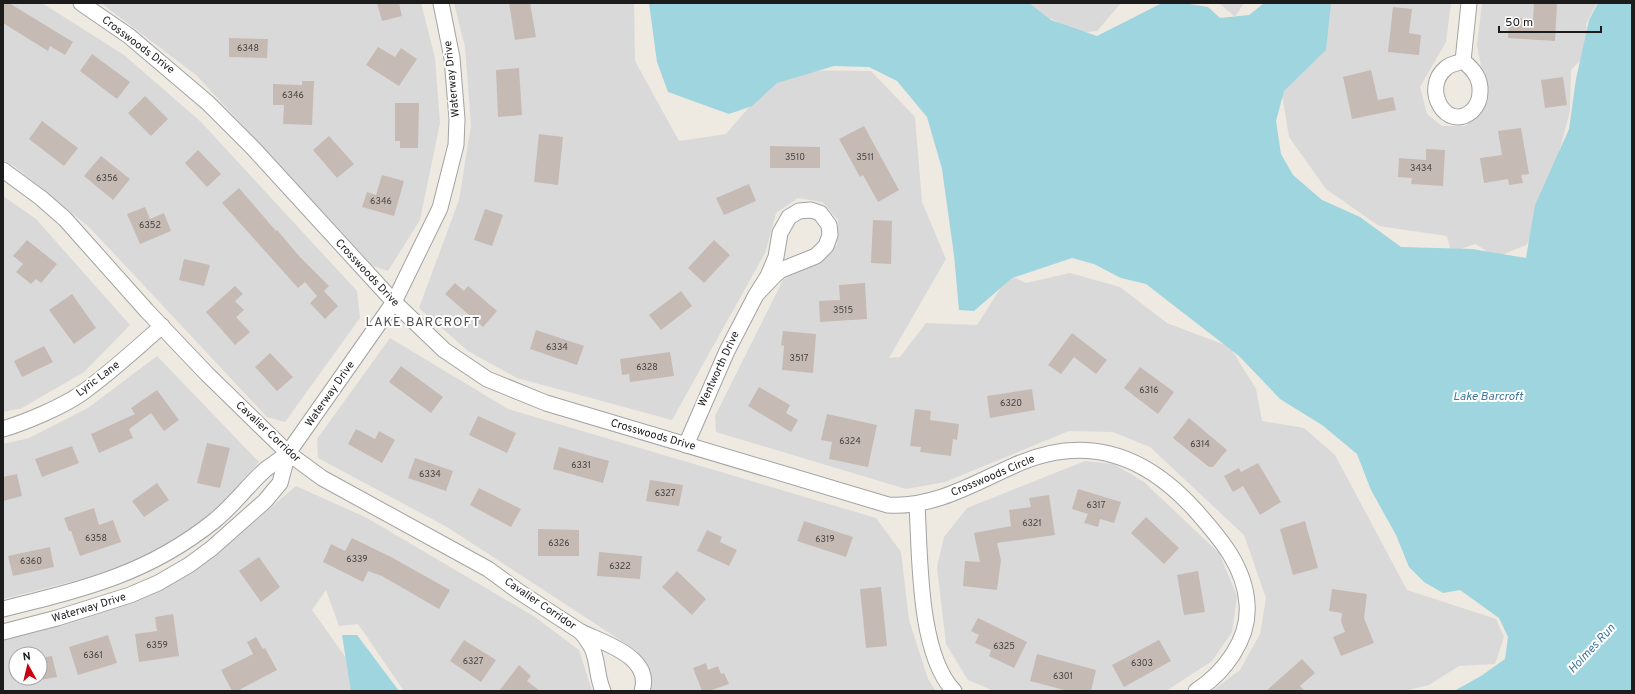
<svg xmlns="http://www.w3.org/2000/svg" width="1635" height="694" font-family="Overpass,sans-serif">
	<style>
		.residential { fill: #dad9d9; fill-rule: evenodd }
		.water { fill: #9fd5de }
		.building { fill: #c6bab4 }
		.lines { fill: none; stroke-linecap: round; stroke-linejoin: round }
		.minor-casing { stroke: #a3a3a3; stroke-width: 17 }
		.minor { stroke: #fff; stroke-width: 15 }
		.labels { text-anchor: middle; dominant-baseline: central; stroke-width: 4; stroke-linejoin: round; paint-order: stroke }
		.number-label { font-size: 9px; fill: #464442 }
		.street-label { font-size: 11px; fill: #1c1c1c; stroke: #fff }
		.water-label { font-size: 12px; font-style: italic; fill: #40779f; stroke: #fff }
		.quarter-label { font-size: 13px; letter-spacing: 1px; fill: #4f4f4f; stroke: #fff }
	</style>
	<rect width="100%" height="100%" fill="#eee9e1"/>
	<g class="residential">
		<polygon points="3,3 42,3 124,55 201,122 357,291 360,318 285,422 267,417 90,228 14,166 3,160"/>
		<polygon points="101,3 421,3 435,58 440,123 420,220 388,271 373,266 196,75"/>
		<polygon points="454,3 634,3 635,61 679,141 726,134 781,70 871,71 915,117 922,202 946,259 889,358 900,357 926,323 977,325 1009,275 1026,283 1070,273 1120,287 1167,323 1230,347 1256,389 1262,421 1304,428 1335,455 1407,590 1496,619 1504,637 1495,664 1459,666 1429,685 1404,691 1212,691 1240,670 1260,634 1266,598 1244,535 1150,447 1113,432 1069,431 945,482 906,489 716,432 715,416 783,280 837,245 838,220 822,202 798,198 776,213 765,253 672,420 517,378 468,351 419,308 459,200 471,125 465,47"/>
		<polygon points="1010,3 1121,3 1097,31 1077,33 1052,19 1019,17"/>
		<polygon points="1219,3 1244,3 1235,17"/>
		<polygon points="1318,3 1451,3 1446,42 1420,87 1427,114 1442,126 1465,126 1488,101 1477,45 1482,3 1597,3 1586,24 1589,51 1571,70 1570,111 1539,227 1526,245 1497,257 1475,244 1451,252 1447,236 1379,226 1326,189 1289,137 1282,94"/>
		<polygon points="3,196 36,219 130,325 84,372 22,408 3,412"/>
		<polygon points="390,338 508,409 876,518 901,552 909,620 928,679 936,691 644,691 650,680 637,651 447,527 318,458 317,439"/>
		<polygon points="157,356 259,462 210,519 130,567 3,599 3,444 29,438 88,408"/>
		<polygon points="1085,461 1114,464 1144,482 1219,553 1237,596 1232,632 1212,661 1166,691 994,691 968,680 946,644 937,567 944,537 967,508"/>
		<path d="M296,486L367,518L535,617L579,650L592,691H404L358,624L339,626L326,590L312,610L351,665L356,691H3V633L132,601L213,557ZM16,654H40V678H16Z"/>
	</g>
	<g class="water">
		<polygon points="649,3 1029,3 1051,20 1097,36 1162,3 1183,3 1208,7 1220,18 1249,15 1264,3 1331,3 1326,50 1284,91 1276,121 1281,154 1293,175 1322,200 1360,217 1401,247 1472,249 1526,258 1535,205 1569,129 1576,79 1589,20 1598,3 1632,3 1632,691 1454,691 1481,676 1505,659 1508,637 1499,618 1460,590 1443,593 1424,582 1409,567 1396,535 1371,490 1357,454 1322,425 1280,399 1239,356 1146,284 1121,278 1094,264 1072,258 1012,278 974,311 959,310 954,255 942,169 927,117 897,81 869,67 834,66 777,83 752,106 729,114 668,92 657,62"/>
		<polygon points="342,635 357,635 399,691 351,691"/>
	</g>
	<g class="building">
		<polygon points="3,3 9,3 73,42 65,55 50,46 48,51 3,23"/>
		<polygon points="377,3 399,3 402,16 382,21"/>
		<polygon points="509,3 530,3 536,37 515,40"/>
		<polygon points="1534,3 1557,4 1555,41 1508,38 1509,17 1533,19"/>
		<polygon points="1393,7 1412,9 1409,33 1421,35 1419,55 1388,52"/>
		<polygon points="229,38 268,39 267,58 229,57"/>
		<polygon points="378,47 395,57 401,48 417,59 399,86 366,65"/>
		<polygon points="92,54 130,82 117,99 80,71"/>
		<polygon points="519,68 522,115 498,117 496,70"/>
		<polygon points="1371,70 1378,100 1393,97 1396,110 1352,119 1343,77"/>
		<polygon points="1563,77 1567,105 1545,108 1541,80"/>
		<polygon points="302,81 314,81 312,125 283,124 284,105 273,105 273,84 302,85"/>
		<polygon points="145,96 168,119 151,136 128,113"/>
		<polygon points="395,103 419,103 418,148 400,148 400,141 395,141"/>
		<polygon points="42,121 78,148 64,166 29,139"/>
		<polygon points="864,126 899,190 878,202 863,175 860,177 839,139"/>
		<polygon points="1521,128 1529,174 1521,175 1523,183 1509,185 1508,179 1484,183 1480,158 1502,155 1498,131"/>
		<polygon points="539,134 563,137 558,185 534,182"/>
		<polygon points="329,136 354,164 337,178 313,150"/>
		<polygon points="770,146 820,147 820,168 770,168"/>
		<polygon points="1426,149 1445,150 1443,186 1411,184 1412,178 1398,177 1399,158 1426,160"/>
		<polygon points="198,150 221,174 207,187 185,163"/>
		<polygon points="101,156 130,179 113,200 84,176"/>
		<polygon points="382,175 404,181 394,216 362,207 367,192 376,195"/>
		<polygon points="749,184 756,201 724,215 716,198"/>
		<polygon points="239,188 276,231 277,230 299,256 329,286 324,291 338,306 325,319 310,303 317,296 305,282 298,288 222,203"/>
		<polygon points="145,207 150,219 164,213 171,231 140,244 127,214"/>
		<polygon points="485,209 503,215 492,246 474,240"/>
		<polygon points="873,220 892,221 891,264 871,263"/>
		<polygon points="27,240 57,264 41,283 36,279 31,284 16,272 23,264 13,256"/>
		<polygon points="714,240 730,255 704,283 688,268"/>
		<polygon points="184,259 210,265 204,286 179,280"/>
		<polygon points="455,283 464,291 468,286 497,311 483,327 445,294"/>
		<polygon points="865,283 867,319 820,322 819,301 840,300 839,285"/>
		<polygon points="235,286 243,294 235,301 244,310 236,317 250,332 235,345 206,312"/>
		<polygon points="681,291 692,306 661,330 649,315"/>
		<polygon points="72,294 96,328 74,344 49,310"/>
		<polygon points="536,330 584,346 577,365 530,349"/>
		<polygon points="783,331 816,334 813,373 782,370 784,346 781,345"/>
		<polygon points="1072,333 1107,360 1096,374 1074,357 1061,374 1048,365"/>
		<polygon points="44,346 53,362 22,377 14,361"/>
		<polygon points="670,352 674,376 630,382 629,374 622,375 620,359"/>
		<polygon points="270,353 293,377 277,391 255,367"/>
		<polygon points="401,366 443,397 431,413 389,382"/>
		<polygon points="1140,367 1174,392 1158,414 1124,388"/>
		<polygon points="759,387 790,405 786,413 798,420 791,432 748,406"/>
		<polygon points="1032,389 1035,410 990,418 987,396"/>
		<polygon points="157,390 179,420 164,431 151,413 129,429 133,438 99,453 91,434 135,414 131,408"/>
		<polygon points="915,409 931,411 930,420 959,424 957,440 953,439 951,456 920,452 921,447 910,446"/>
		<polygon points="827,414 877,425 868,467 829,459 832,442 821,440"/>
		<polygon points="478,416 516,433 507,453 469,435"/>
		<polygon points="1189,418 1227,450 1213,467 1209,467 1173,438"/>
		<polygon points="356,429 375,439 379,431 395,440 382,463 348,444"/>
		<polygon points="207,443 230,448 220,488 197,483"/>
		<polygon points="72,446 79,463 42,477 35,459"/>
		<polygon points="559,447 609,461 603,483 553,469"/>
		<polygon points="415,458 453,471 446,491 408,478"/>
		<polygon points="1258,463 1281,502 1260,515 1243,486 1233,492 1224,476 1239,468 1241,472"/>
		<polygon points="17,474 22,496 3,501 3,477"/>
		<polygon points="650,480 683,485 679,506 646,501"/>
		<polygon points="157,483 169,500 144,517 132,501"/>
		<polygon points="479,488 521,509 511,527 470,505"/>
		<polygon points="1078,489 1121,502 1114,523 1100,519 1098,527 1084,523 1088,514 1072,509"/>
		<polygon points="1049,495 1055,535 997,543 1001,560 997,590 963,586 965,561 980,562 974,533 1011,526 1009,510 1031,507 1029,498"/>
		<polygon points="94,508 99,525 113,520 121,542 80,556 71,531 69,531 64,518"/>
		<polygon points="1146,517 1179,548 1164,564 1131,533"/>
		<polygon points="804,521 853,537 846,557 797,541"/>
		<polygon points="1305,521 1318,568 1293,575 1280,529"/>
		<polygon points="538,529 579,530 579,556 538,556"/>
		<polygon points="707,530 722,537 720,542 737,550 729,566 697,551"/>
		<polygon points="352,538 391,557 450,590 439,609 382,576 368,571 363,582 323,562 331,544 345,551"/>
		<polygon points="50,547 54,567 13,576 8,556"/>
		<polygon points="599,552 642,556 640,579 597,576"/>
		<polygon points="259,557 280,587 261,602 239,571"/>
		<polygon points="677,571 706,599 692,615 662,587"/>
		<polygon points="1198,571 1205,612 1184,615 1177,575"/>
		<polygon points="881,587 887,646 866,648 860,589"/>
		<polygon points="1332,589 1367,594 1364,618 1374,643 1341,656 1333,637 1345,632 1341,621 1342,613 1329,611"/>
		<polygon points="173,614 179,656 139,662 135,634 157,631 155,617"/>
		<polygon points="978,618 1027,642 1014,668 989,656 991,650 975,643 979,635 971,631"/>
		<polygon points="108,635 117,663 78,675 69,647"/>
		<polygon points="256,637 263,649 265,648 277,670 237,691 232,691 221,670 253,654 247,642"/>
		<polygon points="464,640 496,660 481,682 450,661"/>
		<polygon points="1159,640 1171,661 1124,687 1112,665"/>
		<polygon points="1037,654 1096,670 1091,691 1068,691 1030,681"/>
		<polygon points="52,656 57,677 40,680 40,658"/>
		<polygon points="1302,659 1315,673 1300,686 1305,691 1266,691"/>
		<polygon points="706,663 708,670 718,666 721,674 724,673 729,684 709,691 702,691 693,668"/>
		<polygon points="519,665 531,676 527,681 540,691 499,691"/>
	</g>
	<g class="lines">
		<g class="minor-casing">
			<g id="minor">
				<path d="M81,3L129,36L208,103L253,148L394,302L444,350L487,379L546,403L888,505C933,508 973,484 1013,466C1085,433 1145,454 1196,511C1220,538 1245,567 1247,604C1250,639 1224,673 1196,691"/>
				<path d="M1463,61C1473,69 1481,78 1480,92C1480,99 1477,106 1472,111C1446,133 1421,88 1446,68C1450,64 1458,63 1463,61Z"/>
				<polyline points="1463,61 1469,3"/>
				<polyline points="3,170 41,198 65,219 147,311 207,374 288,453 322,478 488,569 518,591 581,632"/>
				<path d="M3,429C26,422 62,407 82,393C110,373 136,349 162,326"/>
				<polyline points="686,445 727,351 756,295 775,275 781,270 816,256 826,246 830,235 829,225 820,213 811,210 799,211 789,217 780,233 776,257 768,276 756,295"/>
				<path d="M917,505C920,554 918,654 954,691"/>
				<path d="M3,609C84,589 148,574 214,521C233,506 248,485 266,469C273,464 281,459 288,453"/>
				<polyline points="3,632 57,618 130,595 158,583 189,565 212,548 265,501 280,483 288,453 394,302 440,208 456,145 457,119 452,58 441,3"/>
				<path d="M603,691C598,680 598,669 595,657C593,647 587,639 581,632C604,643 653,657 642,691"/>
			</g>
		</g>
		<use href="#minor" class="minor"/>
	</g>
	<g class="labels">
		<g class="number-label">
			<text x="248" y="48">6348</text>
			<text x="293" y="95">6346</text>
			<text x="795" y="157">3510</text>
			<text x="865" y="157">3511</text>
			<text x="1421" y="168">3434</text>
			<text x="107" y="178">6356</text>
			<text x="381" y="201">6346</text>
			<text x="150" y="225">6352</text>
			<text x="843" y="310">3515</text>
			<text x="557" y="347">6334</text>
			<text x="799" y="358">3517</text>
			<text x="647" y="367">6328</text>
			<text x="1149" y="390">6316</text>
			<text x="1011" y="403">6320</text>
			<text x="850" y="441">6324</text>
			<text x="1200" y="444">6314</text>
			<text x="581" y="465">6331</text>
			<text x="430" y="474">6334</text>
			<text x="665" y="493">6327</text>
			<text x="1096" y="505">6317</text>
			<text x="1032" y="523">6321</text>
			<text x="96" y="538">6358</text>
			<text x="825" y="539">6319</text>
			<text x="559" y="543">6326</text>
			<text x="357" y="559">6339</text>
			<text x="31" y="561">6360</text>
			<text x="620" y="566">6322</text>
			<text x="157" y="645">6359</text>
			<text x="1004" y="646">6325</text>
			<text x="93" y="655">6361</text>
			<text x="473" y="661">6327</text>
			<text x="1142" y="663">6303</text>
			<text x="1063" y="676">6301</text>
		</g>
		<g class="street-label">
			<text transform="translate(138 45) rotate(37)">Crosswoods Drive</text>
			<text transform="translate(452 79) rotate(-96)">Waterway Drive</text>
			<text transform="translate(367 273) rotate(47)">Crosswoods Drive</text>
			<text transform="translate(719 369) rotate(-65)">Wentworth Drive</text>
			<text transform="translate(98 379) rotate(-37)">Lyric Lane</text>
			<text transform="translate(330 394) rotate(-55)">Waterway Drive</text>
			<text transform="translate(268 432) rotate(43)">Cavalier Corridor</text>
			<text transform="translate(653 435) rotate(16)">Crosswoods Drive</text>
			<text transform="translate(993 476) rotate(-23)">Crosswoods Circle</text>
			<text transform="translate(540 604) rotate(34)">Cavalier Corridor</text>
			<text transform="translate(89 608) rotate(-17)">Waterway Drive</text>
		</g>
		<g class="water-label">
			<text x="1488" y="397">Lake Barcroft</text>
			<text transform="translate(1592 649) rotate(-47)">Holmes Run</text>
		</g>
		<g class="quarter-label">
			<text x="423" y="323">LAKE BARCROFT</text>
		</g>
	</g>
	<rect width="1635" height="694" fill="none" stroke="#1c1c1c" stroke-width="8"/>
	<g transform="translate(28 666) rotate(352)"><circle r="19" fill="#ffffff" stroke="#a4a4a4"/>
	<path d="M0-3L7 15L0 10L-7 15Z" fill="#c80010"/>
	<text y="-6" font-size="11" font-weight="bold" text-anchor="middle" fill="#1c1c1c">N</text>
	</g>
	<path d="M1499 26v6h102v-6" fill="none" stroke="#1c1c1c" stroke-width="2"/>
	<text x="1505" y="26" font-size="12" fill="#1c1c1c" stroke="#ffffff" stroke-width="3" paint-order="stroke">50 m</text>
</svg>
